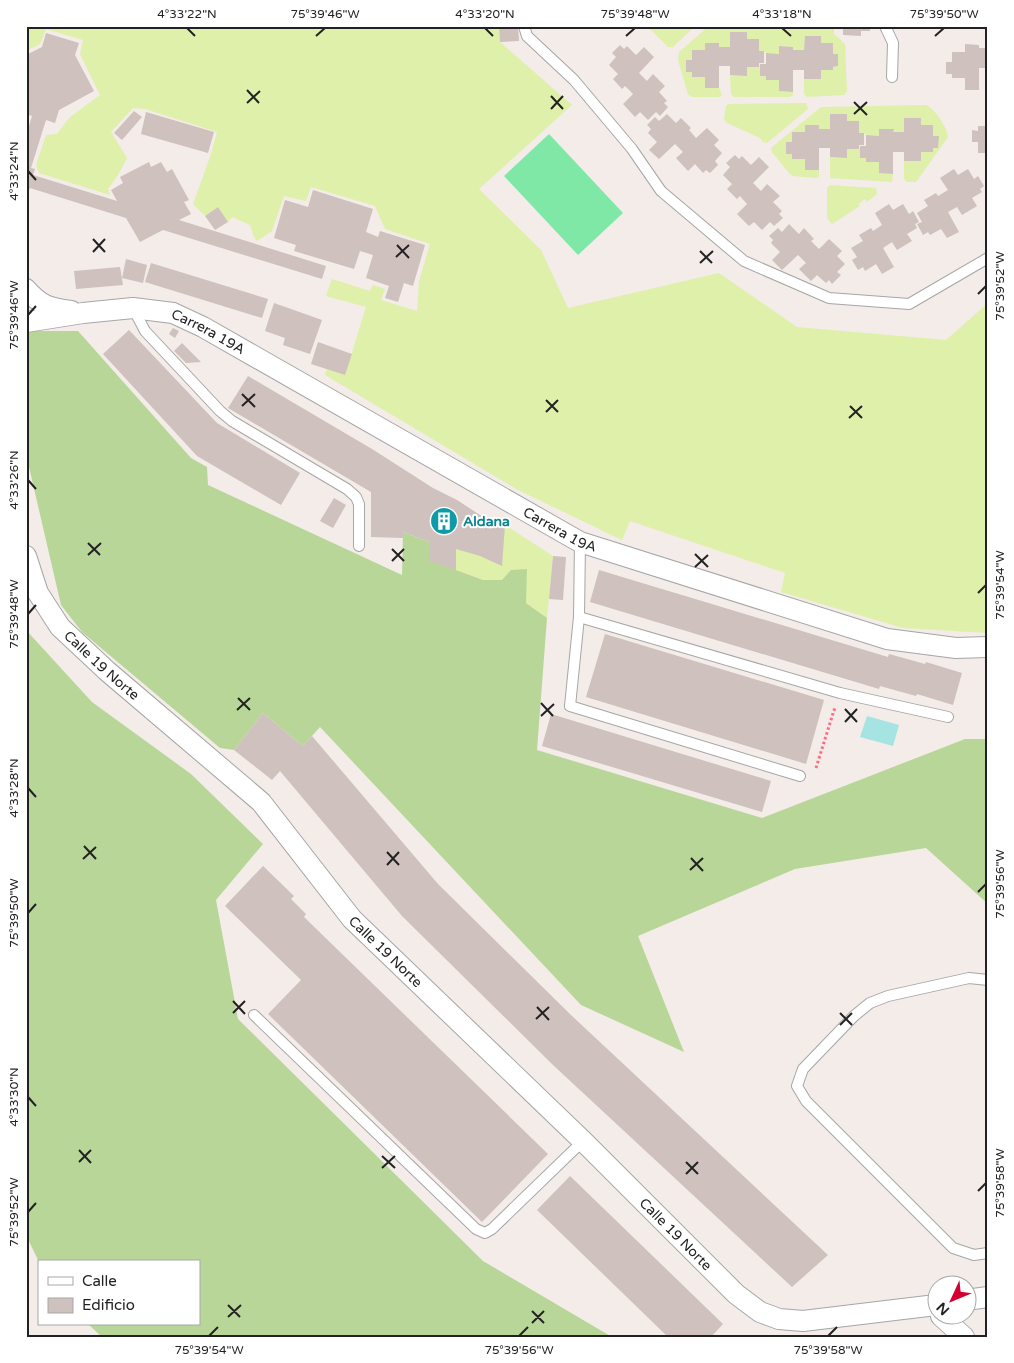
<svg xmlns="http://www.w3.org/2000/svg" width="1014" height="1363" font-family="'Varela Round',sans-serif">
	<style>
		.grass { fill: #def0aa }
		.forest { fill: #b9d699 }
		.pitch { fill: #7fe8a6 }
		.water { fill: #a5e4e3 }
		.building { fill: #cfc1bd }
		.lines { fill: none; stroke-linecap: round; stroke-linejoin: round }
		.lane-casing { stroke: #a6a6a6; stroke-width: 12 }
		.street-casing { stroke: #a6a6a6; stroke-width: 22 }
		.path { stroke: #ff6c81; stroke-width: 3; stroke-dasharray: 2.5 2.5; stroke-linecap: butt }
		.lane { stroke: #fff; stroke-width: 10 }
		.street { stroke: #fff; stroke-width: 20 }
		.ticks { fill: none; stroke: #222; stroke-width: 2 }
		.labels { text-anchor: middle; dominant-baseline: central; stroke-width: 4; stroke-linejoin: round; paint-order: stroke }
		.street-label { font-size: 14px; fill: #222; stroke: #fff }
		.culture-label { font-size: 14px; font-weight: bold; fill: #0d838f; stroke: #fff; text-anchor: start }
		.neatline { fill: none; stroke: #222; stroke-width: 2 }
		.ticks-label { font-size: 12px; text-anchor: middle; fill: #222 }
	</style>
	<rect width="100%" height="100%" fill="#f3ece8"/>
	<g class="grass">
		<polygon points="26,26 499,26 500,42 572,105 479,189 541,250 568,308 719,273 797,327 946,340 988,303 988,633 903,628 781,592 785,573 630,521 622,540 518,490 325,375 327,369 345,375 366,307 326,296 332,279 370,291 373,285 385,289 381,300 417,311 419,281 430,244 385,229 375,206 311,187 306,201 284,196 272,231 257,241 254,237 250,225 232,217 228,222 218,207 205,216 193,204 210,157 217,132 145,109 133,108 111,132 127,158 118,175 108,189 110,195 39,173 36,165 46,135 57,134 69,118 100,95 80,54 83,40 46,29 40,44 26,51"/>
		<polygon points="647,26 695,26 673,47 668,47"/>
		<polygon points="709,26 834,26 834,34 845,44 847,91 844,95 807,97 804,94 804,79 821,79 821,70 833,70 833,67 838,66 838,55 833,54 833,43 821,43 821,36 805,36 804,50 793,50 793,47 780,46 779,54 766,53 764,51 759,51 747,39 747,33 730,33 730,47 719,47 719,43 705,43 705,50 692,50 692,60 686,61 686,72 692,72 692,77 705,77 705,88 719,88 722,95 720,97 692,97 688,94 678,60 679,52"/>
		<polygon points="760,64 766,76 766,80 779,80 779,91 793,92 793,95 790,97 734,97 731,94 730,75 747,75 747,67 759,67"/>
		<polygon points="806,103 808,109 767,143 763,142 760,138 727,123 724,119 726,106 729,104"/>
		<path d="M926,105C935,109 947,127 948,137L916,182H907L904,179V161H921V152H933V148H938V137L933,136V125H921V118H905L904,132H893V129H879V136L866,135L864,133H859L847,121V114H830V129H819L805,125V132H792V142H786V154H792V159H805V170H819V177L816,178L793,176L789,173L772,152L771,148L821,107Z"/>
		<polygon points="860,146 860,158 866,158 867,162 879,162 879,173 893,174 892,182 830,178 830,157 847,158 847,149 859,149"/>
		<polygon points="830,185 876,188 877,194 867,202 865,199 858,204 860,206 832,224 827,218 827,188"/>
		<polygon points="505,525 553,556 547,618 526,603 511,570 502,580 483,580 456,570 456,549"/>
	</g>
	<g class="forest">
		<polygon points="30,331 78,331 191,458 207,467 208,485 402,575 403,532 430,542 456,570 483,580 502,580 511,570 527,569 526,603 547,618 537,750 762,818 965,739 988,739 988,904 926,848 795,869 638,936 684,1052 581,1005 320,727 303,746 263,713 234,750 220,748 82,632 61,605 26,454 26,333"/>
		<polygon points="26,630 92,702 191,774 263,844 216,900 238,1019 483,1261 612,1337 102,1337 88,1324 199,1324 199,1262 39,1262 26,1235"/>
	</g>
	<polygon class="pitch" points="549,134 623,213 578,255 504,176"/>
	<polygon class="water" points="867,716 899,725 893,746 860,737"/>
	<g class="building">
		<polygon points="499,26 518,26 519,41 500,42"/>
		<polygon points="843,26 870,26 870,31 861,31 861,36 843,35"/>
		<polygon points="730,32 747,32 747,39 759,39 759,51 764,51 764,63 759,63 759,67 747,67 747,76 730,75 730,66 719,66 719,88 705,88 705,77 692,77 692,72 686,72 686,60 692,60 692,50 705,50 705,43 719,43 719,47 730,47"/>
		<polygon points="46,33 79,43 75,55 94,91 59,110 55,123 46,120 31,168 35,169 33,175 117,201 111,190 123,183 120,177 149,162 151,167 161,162 167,172 172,169 189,200 184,202 191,214 179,220 326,266 322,279 163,230 140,242 126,218 30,188 26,197 26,136 32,116 26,114 26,55 42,47"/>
		<polygon points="805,36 821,36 821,43 833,43 833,54 838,54 838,66 833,67 833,70 821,70 821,79 804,79 804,70 793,70 793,92 779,91 779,80 766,80 766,76 760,76 760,64 766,64 766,53 779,54 779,46 793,47 793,50 804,50"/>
		<polygon points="965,44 979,45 979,48 988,48 988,68 979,68 979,90 965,90 965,78 952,78 952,74 946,74 946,62 952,62 952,52 965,52"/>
		<polygon points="620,45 624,49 627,46 636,55 644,47 654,57 639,73 647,81 653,74 665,86 659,92 667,101 664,103 668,107 660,116 656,112 648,120 640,112 635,117 623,104 633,94 625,86 622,89 613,79 618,74 609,65 616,57 612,53"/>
		<polygon points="134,111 142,117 122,140 114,133"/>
		<polygon points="146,112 214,132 208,153 141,134"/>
		<polygon points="667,114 676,123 681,118 691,128 689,130 696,138 707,128 719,140 714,145 722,153 715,161 718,165 710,173 706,170 703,173 695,164 688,171 676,158 683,152 675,144 659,159 649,150 657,142 648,133 651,129 647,125 655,117 659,121"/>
		<polygon points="830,114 847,114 847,121 859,121 859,133 864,133 864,145 859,145 859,149 847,149 847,158 830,157 830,148 819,148 819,170 805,170 805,159 792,159 792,154 786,154 786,142 792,142 792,132 805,132 805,125 819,125 819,129 830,129"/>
		<polygon points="904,118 921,118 921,125 933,125 933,136 939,136 938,148 933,148 933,152 921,152 921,161 904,161 904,152 893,152 893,174 879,173 879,162 866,162 866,158 860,158 860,146 866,146 866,135 879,136 879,129 894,129 893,132 904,132"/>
		<polygon points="978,126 988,126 988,153 978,153 978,142 972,142 972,130 978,131"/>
		<polygon points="735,155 739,159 742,156 751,165 759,157 769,167 753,183 761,191 767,184 780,196 773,202 782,211 779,214 783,218 774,226 770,222 762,230 754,222 749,226 737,214 747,204 740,196 737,199 727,189 732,184 723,175 730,167 726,163"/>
		<polygon points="954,169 958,175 968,169 974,179 978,176 984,186 980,189 982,192 972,198 977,206 962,215 957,207 948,212 959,232 947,238 941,229 930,235 928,232 923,235 917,224 922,222 917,213 928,206 924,200 936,193 938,196 948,190 940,178"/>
		<polygon points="313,190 373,209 366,232 378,237 380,231 425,245 413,286 404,283 398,302 385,298 389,286 366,278 373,255 360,251 354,269 294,251 296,245 274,238 285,200 308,207"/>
		<polygon points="889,204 893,210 903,204 909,214 913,211 919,222 915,224 917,228 907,234 912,241 897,250 892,242 883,248 894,267 882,274 876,264 865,271 863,267 858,270 852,260 857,257 851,248 863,241 859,235 871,228 873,231 882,225 875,213"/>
		<polygon points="218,207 228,222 215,230 205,216"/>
		<polygon points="789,224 799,234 804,228 814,239 811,241 819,249 829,239 842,251 837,256 845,264 837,272 841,275 832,284 829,280 826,283 817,275 811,281 799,269 806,263 798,255 782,270 772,260 780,252 771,243 773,240 769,236 778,228 782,232"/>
		<polygon points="126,259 147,265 143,283 122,278"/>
		<polygon points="151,263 268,299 262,318 145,282"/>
		<polygon points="120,267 123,285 76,289 74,271"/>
		<polygon points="274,303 322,320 310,354 283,345 285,338 265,331"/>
		<polygon points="173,328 179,331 175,338 169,334"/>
		<polygon points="129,330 217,423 300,473 281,505 197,456 103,354"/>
		<polygon points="318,342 352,354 345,375 311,364"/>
		<polygon points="182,343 201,362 186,363 174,351"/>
		<polygon points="248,376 372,449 433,488 457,500 480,515 505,525 502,566 480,556 456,549 456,570 429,561 430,542 403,532 403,538 371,537 371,492 228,408"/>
		<polygon points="334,498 346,505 333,528 320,521"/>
		<polygon points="553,556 566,557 563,600 549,599"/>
		<polygon points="599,570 888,657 889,654 925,664 926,662 962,673 953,705 917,694 916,696 880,686 879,689 590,602"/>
		<polygon points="605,634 824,700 806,764 586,697"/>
		<polygon points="263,713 303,746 312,736 438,884 572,1016 828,1255 792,1287 553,1065 402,916 280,771 272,780 234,750"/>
		<polygon points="551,714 771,781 762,812 542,746"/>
		<polygon points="263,866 294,896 291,899 306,914 304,917 548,1154 482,1222 268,1014 301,980 225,906"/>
		<polygon points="570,1176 723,1324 711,1337 668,1337 537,1210"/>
	</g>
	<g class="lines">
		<g class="lane-casing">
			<g id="lane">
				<polyline points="524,26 527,36 574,80 632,149 661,191 744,261 829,298 909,304 988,258"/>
				<polyline points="885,26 893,43 892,77"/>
				<polyline points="133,308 145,331 220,411 232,421 347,489 356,497 359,504 359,546"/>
				<polyline points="580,542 579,617 570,706 800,776"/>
				<polyline points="579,617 840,693 948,717"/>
				<polyline points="988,980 969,978 888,996 870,1003 854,1016 803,1069 797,1086 806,1101 953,1248 974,1255 988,1253"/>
				<polyline points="254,1015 476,1229 485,1233 492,1229 583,1141"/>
			</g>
		</g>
		<g class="street-casing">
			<g id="street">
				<path d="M26,289C41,306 49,308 71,311"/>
				<path id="s1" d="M26,322L83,313L133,308L173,313L203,327L580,542L887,639L956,648L988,647"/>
				<path id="s2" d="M26,556L38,593L60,627L107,671L261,802L352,919L583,1141L736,1294L760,1312L779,1319L803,1321L936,1305"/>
				<polyline points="966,1300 988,1297"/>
				<polyline points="941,1316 964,1337"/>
			</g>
		</g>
		<polyline class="path" points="816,768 835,707"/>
		<use href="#lane" class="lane"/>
		<use href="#street" class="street"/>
	</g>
	<path class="ticks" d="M187,28L195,36M485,28L493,36M782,28L791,36M316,36L325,28M626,36L635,28M935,36L944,28M247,90L259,103M551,96L563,109M854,102L867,115M247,103L260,91M551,109L563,96M854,114L867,102M28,171L36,180M93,239L105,252M397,245L409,258M700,251L712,263M93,252L105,239M396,257L409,245M700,263L713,251M978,294L986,286M28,315L36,306M242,394L255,407M546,400L558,412M242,406L255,394M850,406L862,418M546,412L558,400M849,418L862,406M28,480L36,489M88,543L100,555M392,549L404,561M695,554L708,567M88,555L101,543M392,561L404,549M695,567L708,555M978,593L986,585M28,614L36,605M238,698L250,710M541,703L553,716M845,709L857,722M237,710L250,698M541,716L554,704M845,722L857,709M28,788L36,797M84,846L96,859M387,852L399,865M691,858L703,871M83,859L96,847M387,865L399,852M690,870L703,858M978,892L986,884M28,913L36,904M233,1001L245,1014M537,1007L549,1020M233,1013L245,1001M840,1013L852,1025M536,1019L549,1007M840,1025L852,1013M28,1097L36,1106M79,1150L91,1163M382,1156L395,1168M79,1162L91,1150M686,1162L698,1174M382,1168L395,1156M686,1174L698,1162M978,1191L986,1183M28,1212L36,1203M228,1305L240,1317M532,1311L544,1323M228,1317L241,1305M532,1323L544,1311M209,1336L218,1327M519,1336L528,1327M828,1336L837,1327"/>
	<defs>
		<g id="building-disc" transform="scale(1.4375)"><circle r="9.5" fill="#0f9aa8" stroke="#fff"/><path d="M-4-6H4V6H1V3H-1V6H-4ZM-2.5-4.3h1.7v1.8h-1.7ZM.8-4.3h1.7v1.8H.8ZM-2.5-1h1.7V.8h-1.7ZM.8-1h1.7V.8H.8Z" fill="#fff"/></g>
	</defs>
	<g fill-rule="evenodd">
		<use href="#building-disc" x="444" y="521"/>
	</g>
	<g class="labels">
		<g class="street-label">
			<text stroke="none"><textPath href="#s1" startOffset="188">Carrera 19A</textPath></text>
			<text stroke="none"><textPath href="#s1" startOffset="592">Carrera 19A</textPath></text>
			<text stroke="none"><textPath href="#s2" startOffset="136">Calle 19 Norte</textPath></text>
			<text stroke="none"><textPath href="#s2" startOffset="541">Calle 19 Norte</textPath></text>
			<text stroke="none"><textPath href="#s2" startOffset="946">Calle 19 Norte</textPath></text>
		</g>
		<g class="culture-label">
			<text x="463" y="521">Aldana</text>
		</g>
	</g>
	<rect width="1014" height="1363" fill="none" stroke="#ffffff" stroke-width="55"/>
	<rect x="38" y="1260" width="162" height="65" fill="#ffffff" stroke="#a7a7a7"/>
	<rect x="48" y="1277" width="25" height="8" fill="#ffffff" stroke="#a7a7a7"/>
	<text x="82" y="1286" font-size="15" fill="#222222">Calle</text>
	<rect x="48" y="1298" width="25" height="15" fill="#cfc1bd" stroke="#a7a7a7"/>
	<text x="82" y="1310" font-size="15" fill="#222222">Edificio</text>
	<g transform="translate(952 1300) rotate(226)"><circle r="24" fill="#ffffff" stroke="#a7a7a7"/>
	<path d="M0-4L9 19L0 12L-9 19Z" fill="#d30033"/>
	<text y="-8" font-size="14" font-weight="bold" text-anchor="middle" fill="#222222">N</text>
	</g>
	<rect x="28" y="28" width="958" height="1308" class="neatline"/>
	<g class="ticks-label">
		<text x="187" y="18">4°33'22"N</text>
		<text x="325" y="18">75°39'46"W</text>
		<text x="485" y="18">4°33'20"N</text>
		<text x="635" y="18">75°39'48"W</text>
		<text x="782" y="18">4°33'18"N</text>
		<text x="944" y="18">75°39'50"W</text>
		<text transform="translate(14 171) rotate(-90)" y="4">4°33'24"N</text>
		<text transform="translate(1000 286) rotate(-90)" y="4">75°39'52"W</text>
		<text transform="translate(14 315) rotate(-90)" y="4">75°39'46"W</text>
		<text transform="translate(14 480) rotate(-90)" y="4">4°33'26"N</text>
		<text transform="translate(1000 585) rotate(-90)" y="4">75°39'54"W</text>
		<text transform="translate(14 614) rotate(-90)" y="4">75°39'48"W</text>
		<text transform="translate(14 788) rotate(-90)" y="4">4°33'28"N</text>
		<text transform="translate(1000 884) rotate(-90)" y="4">75°39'56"W</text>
		<text transform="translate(14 913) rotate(-90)" y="4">75°39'50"W</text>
		<text transform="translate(14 1097) rotate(-90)" y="4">4°33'30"N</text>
		<text transform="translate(1000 1183) rotate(-90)" y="4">75°39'58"W</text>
		<text transform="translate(14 1212) rotate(-90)" y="4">75°39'52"W</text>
		<text x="209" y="1354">75°39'54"W</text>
		<text x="519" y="1354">75°39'56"W</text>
		<text x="828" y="1354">75°39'58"W</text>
	</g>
</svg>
